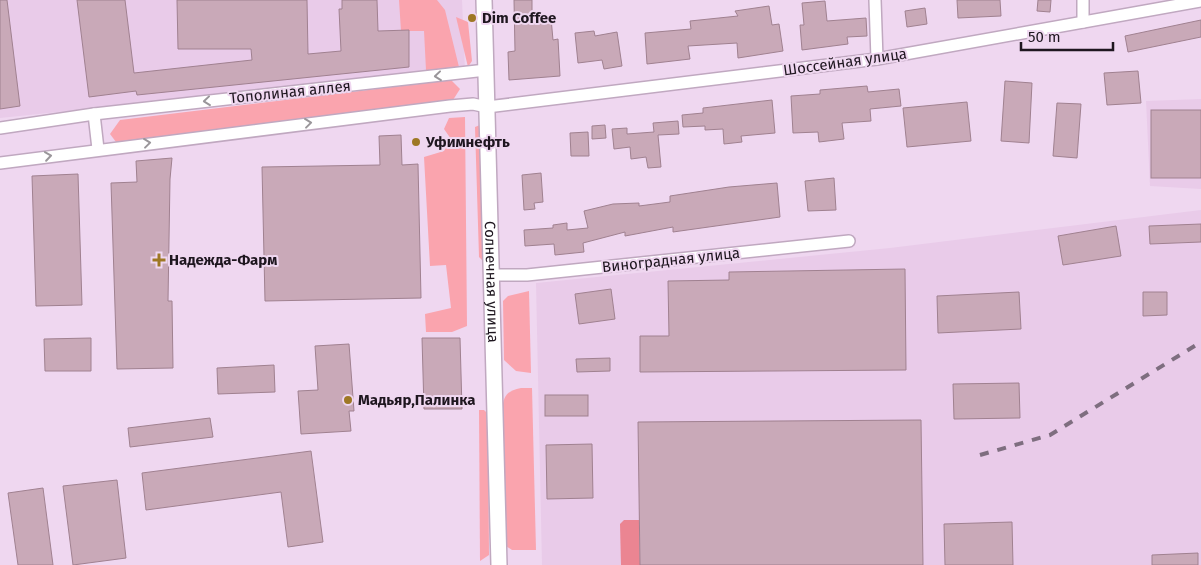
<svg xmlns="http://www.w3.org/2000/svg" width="1201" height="565" font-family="'Fira Sans',sans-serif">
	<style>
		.built { fill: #e9cbe9 }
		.green { fill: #faa4ae }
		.forest { fill: #eb8592 }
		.building { fill: #c9a9b8; stroke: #a08190 }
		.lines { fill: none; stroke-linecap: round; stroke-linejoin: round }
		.street-casing { stroke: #c0a8c0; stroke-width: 14 }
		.secondary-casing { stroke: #c0a8c0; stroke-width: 18 }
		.street { stroke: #fff; stroke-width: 11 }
		.secondary { stroke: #fff; stroke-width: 15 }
		.rail { stroke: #7e6e7f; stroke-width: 4; stroke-dasharray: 9 9; stroke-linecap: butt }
		.oneway { stroke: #9a969a }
		.poi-dot { fill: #9e7825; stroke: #efd7f0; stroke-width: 2 }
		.labels { text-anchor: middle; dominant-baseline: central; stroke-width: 4; stroke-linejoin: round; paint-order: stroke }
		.poi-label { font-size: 15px; font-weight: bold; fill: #1e161f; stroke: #efd7f0; text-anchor: start }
		.street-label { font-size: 15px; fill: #1e161f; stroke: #efd7f0 }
	</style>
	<rect width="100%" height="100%" fill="#efd7f0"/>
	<g class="built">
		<polygon points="0,0 462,0 465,70 0,118"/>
		<polygon points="1201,99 1201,189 1150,186 1146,101"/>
		<polygon points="1201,210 1201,565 542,565 536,283 890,248"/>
	</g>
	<g class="green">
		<polygon points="399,0 437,0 445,10 459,67 454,71 426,70 424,31 401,31"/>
		<polygon points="456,17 468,22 472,61 468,67"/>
		<polygon points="451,80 460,89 453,100 116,142 110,134 120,120"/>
		<polygon points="465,117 467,326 452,332 426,332 425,314 451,308 446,265 430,266 424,157 444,151 451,139 444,129 449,118"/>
		<polygon points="480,125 484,262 479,257 475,127"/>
		<polygon points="529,291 531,373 516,371 504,360 503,301 508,296"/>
		<path d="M521,388H532L536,550H512L506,546L502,409C504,395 507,391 521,388Z"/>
		<polygon points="479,410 484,410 488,414 489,555 480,561"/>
	</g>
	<polygon class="forest" points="624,520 639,520 640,565 621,565 620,524"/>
	<g class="building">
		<polygon points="0,0 7,0 20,106 0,109"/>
		<polygon points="77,0 125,0 134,73 252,60 251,49 178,49 177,0 307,0 308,54 341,51 339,9 342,9 342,0 377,0 378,31 409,30 409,67 137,95 136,91 89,97"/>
		<polygon points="514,0 532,0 532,20 551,18 553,40 558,39 560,76 509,80 508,52 515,51"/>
		<polygon points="957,0 1000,0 1001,16 958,18"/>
		<polygon points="1038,0 1051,0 1050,12 1037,11"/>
		<polygon points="825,1 827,21 866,18 867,36 847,37 848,44 802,50 800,25 804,25 802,3"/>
		<polygon points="769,6 772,25 779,24 783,51 738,58 737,43 688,46 690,59 647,64 645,33 691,29 690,21 738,16 735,11"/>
		<polygon points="925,8 927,24 907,27 905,11"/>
		<polygon points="1201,20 1201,37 1128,52 1125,36"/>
		<polygon points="594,31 595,36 617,32 622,66 604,69 602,60 578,63 575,33"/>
		<polygon points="1138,71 1141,103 1107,105 1104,73"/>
		<polygon points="1005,81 1032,83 1029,143 1001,141"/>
		<polygon points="867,86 868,92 899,89 901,106 870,109 871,121 842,123 844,139 819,142 818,132 793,133 791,96 820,94 820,90"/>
		<polygon points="772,100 775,133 741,136 742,142 724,144 723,129 705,130 705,126 683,127 682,115 703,113 703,108"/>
		<polygon points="967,102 971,141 907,147 903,108"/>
		<polygon points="1057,103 1081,104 1077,158 1053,156"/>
		<rect x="1151" y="110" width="50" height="68"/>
		<polygon points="678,121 679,134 658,135 661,167 648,168 646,157 631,159 630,147 614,149 612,129 627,128 627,134 654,132 653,123"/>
		<polygon points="605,125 606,138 592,139 592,126"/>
		<polygon points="588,132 589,156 571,156 570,133"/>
		<polygon points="401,135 402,165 418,164 421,298 265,301 262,167 380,165 379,136"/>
		<polygon points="172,158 170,179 168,301 172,301 173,368 117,369 111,183 137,182 136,161"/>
		<polygon points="541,173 543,202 534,203 535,209 524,210 522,175"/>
		<polygon points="78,174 82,305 36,306 32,176"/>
		<polygon points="834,178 836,210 808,211 805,181"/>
		<polygon points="777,183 780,217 673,232 673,227 625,236 625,232 583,243 584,252 555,255 554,244 525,246 524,230 553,228 553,225 567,223 567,230 588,228 584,211 613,204 639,203 639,206 670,202 670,196 729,187"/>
		<polygon points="1201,224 1201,242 1150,244 1149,226"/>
		<polygon points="1116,226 1121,256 1063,265 1058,236"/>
		<polygon points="905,269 906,370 640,372 640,336 669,336 668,281 729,280 729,272"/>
		<polygon points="611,289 615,319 579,324 575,294"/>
		<polygon points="1019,292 1021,329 938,333 937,296"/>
		<polygon points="1143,292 1167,292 1167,315 1143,316"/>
		<polygon points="91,338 91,371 45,371 44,339"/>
		<polygon points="422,338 460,338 462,409 424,409"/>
		<polygon points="349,344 354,411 349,411 351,431 301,434 298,391 318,390 315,346"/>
		<polygon points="610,358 610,371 577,372 576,359"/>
		<polygon points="274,365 275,392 218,394 217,368"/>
		<polygon points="1019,383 1020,418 954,419 953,384"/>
		<rect x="545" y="395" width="43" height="21"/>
		<polygon points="210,418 213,437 130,447 128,428"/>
		<polygon points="921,420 923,565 640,565 638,422"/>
		<polygon points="592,444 593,498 547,499 546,445"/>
		<polygon points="311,451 323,542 288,547 281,492 146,510 142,473"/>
		<polygon points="117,480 126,558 73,565 63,486"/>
		<polygon points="43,488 53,565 18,565 8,493"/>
		<polygon points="1012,522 1013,565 945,565 944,524"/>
		<polygon points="1198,553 1198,565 1152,565 1152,555"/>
	</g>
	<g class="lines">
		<g class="street-casing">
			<g id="street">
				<polyline points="875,0 877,59"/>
				<polyline points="1083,22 1083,0"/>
				<polyline points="94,114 98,149"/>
				<polyline points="0,128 94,114 486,70"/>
				<polyline points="0,163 450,106 473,104 487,107 877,59 1201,1"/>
				<polyline points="493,275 527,275 849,241"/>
			</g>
		</g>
		<g class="secondary-casing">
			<g id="secondary">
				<path id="s1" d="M484,0L499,565"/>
			</g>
		</g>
		<use href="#street" class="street"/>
		<use href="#secondary" class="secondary"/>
		<polyline class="rail" points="980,455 1050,435 1201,342"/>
	</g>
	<defs><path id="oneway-chevron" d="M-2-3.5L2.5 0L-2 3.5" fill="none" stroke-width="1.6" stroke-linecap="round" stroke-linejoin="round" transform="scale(1.25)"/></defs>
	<g class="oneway">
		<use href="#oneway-chevron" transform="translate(438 76) rotate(174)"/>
		<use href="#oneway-chevron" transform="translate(207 101) rotate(174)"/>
		<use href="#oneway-chevron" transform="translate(308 123) rotate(-7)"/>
		<use href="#oneway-chevron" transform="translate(147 143) rotate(-7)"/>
		<use href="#oneway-chevron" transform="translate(48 156) rotate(-8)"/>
	</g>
	<g class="poi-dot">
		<circle cx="472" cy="18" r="5"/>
		<circle cx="416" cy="142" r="5"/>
		<path d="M156.5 252.5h5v5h5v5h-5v5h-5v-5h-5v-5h5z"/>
		<circle cx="348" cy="400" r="5"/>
	</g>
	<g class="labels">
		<g class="poi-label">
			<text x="482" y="18">Dim Coffee</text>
			<text x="426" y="142">Уфимнефть</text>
			<text x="169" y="260">Надежда-Фарм</text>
			<text x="358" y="400">Мадьяр,Палинка</text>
		</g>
		<g class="street-label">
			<text transform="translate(845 62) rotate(-8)">Шоссейная улица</text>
			<text transform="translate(290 92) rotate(-6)">Тополиная аллея</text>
			<text transform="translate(671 260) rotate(-6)">Виноградная улица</text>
			<text stroke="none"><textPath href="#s1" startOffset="282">Солнечная улица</textPath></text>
		</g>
	</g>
	<path d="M1021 42v8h92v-8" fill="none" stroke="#1e161f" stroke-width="2.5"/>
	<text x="1028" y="42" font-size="15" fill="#1e161f" stroke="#efd7f0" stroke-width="4" paint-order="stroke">50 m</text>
</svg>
